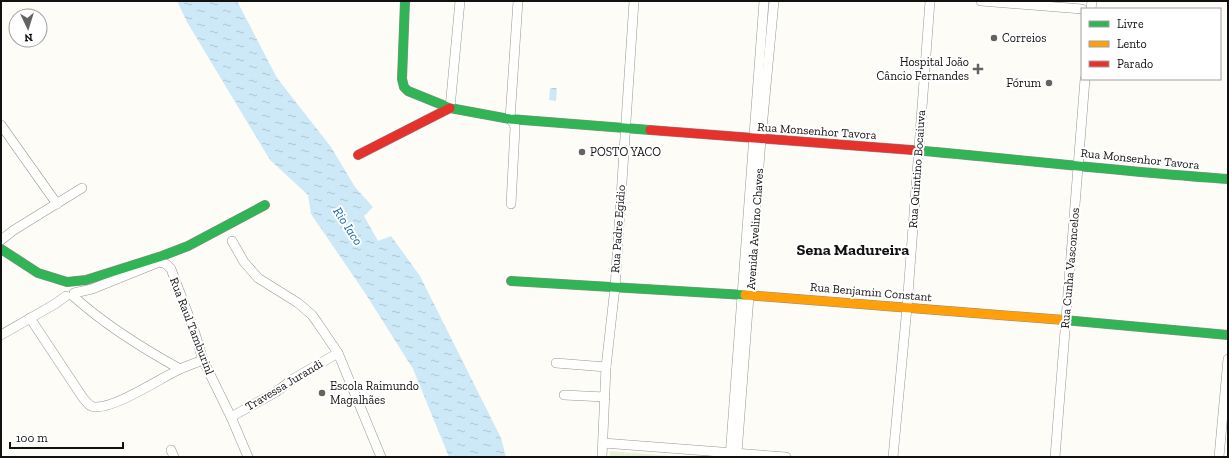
<svg xmlns="http://www.w3.org/2000/svg" width="1229" height="458" font-family="'Zilla Slab',serif">
	<style>
		.green { fill: #e7f3d7 }
		.water { fill: url(#water-ripples) }
		.lines { fill: none; stroke-linecap: round; stroke-linejoin: round }
		.street-casing { stroke: #979795; stroke-width: 10 }
		.fast-casing { stroke: #8e8d8b; stroke-width: 10 }
		.slow-casing { stroke: #8e8d8b; stroke-width: 10 }
		.jam-casing { stroke: #8e8d8b; stroke-width: 10 }
		.street { stroke: #fffffe; stroke-width: 9 }
		.fast { stroke: #30b455; stroke-width: 9 }
		.slow { stroke: #ff9f0a; stroke-width: 9 }
		.jam { stroke: #e5322d; stroke-width: 9 }
		.poi-dot { fill: #646362; stroke: #fff; stroke-width: 1.5 }
		.labels { text-anchor: middle; dominant-baseline: central; stroke-width: 4; stroke-linejoin: round; paint-order: stroke }
		.poi-label { font-size: 12px; fill: #111; stroke: #fff; text-anchor: start }
		.street-label { font-size: 12px; fill: #111; stroke: #fff }
		.water-label { font-size: 13px; font-style: italic; fill: #1768a6; stroke: #fff }
		.district-label { font-size: 16px; font-weight: bold; fill: #111; stroke: #fff }
	</style>
	<defs>
		<pattern id="water-ripples" width="26" height="14" patternUnits="userSpaceOnUse"><rect width="26" height="14" fill="#cde8f7"/><path d="M2 4q2-2 4 0t4 0M15 11q2-2 4 0t4 0" fill="none" stroke="#afc6d3"/></pattern>
	</defs>
	<rect width="100%" height="100%" fill="#fdfcf7"/>
	<polygon class="green" points="610,451 682,457 610,457"/>
	<g class="water">
		<polygon points="177,1 237,1 277,78 331,147 355,187 373,207 364,216 378,241 391,236 420,276 501,438 506,457 449,457 413,369 365,293 311,214 308,195 270,160 187,22"/>
		<polygon points="550,88 557,88 556,101 549,100"/>
	</g>
	<g class="lines">
		<g class="street-casing">
			<g id="street">
				<polyline points="981,1 1082,9"/>
				<polyline points="1091,9 1092,1"/>
				<polyline points="450,108 460,1"/>
				<polyline points="1,125 57,204"/>
				<polyline points="511,204 515,128 514,124 510,119 518,1"/>
				<polyline points="1,240 14,230 82,188"/>
				<polyline points="232,241 244,262 258,278 298,303 312,315 317,322 338,353 381,457"/>
				<polyline points="74,293 92,289 159,262 166,264 171,269 194,330 203,360 231,417 248,457"/>
				<path d="M73,296C105,325 142,348 180,369"/>
				<path d="M30,318L83,398C87,402 89,407 95,407C116,408 159,379 180,369C187,366 195,363 203,360"/>
				<polyline points="1,335 55,304 66,296"/>
				<polyline points="556,363 606,367"/>
				<polyline points="564,395 605,397"/>
				<polyline points="231,417 276,392 293,379 338,353"/>
				<polyline points="603,443 786,457"/>
				<polyline points="171,450 174,457"/>
				<polyline points="602,457 606,367 615,287 634,1"/>
				<polyline points="730,457 764,1"/>
				<polyline points="736,457 737,453 761,139 774,1"/>
				<polyline points="893,457 907,307 930,1"/>
				<polyline points="1055,457 1085,79"/>
				<polyline points="1219,457 1228,359"/>
			</g>
		</g>
		<g class="fast-casing">
			<g id="fast">
				<polyline points="405,1 402,79 404,87 408,91 450,108 510,119 650,130"/>
				<path d="M912,150C1018,159 1123,172 1228,179"/>
				<polyline points="1,249 38,273 67,282 86,280 162,256 188,246 265,205"/>
				<polyline points="511,281 745,295"/>
				<polyline points="1064,320 1228,335"/>
			</g>
		</g>
		<g class="slow-casing">
			<polyline id="slow" points="745,295 1064,320"/>
		</g>
		<g class="jam-casing">
			<g id="jam">
				<polyline points="650,130 912,150"/>
				<polyline points="358,155 450,108"/>
			</g>
		</g>
		<use href="#street" class="street"/>
		<use href="#fast" class="fast"/>
		<use href="#slow" class="slow"/>
		<use href="#jam" class="jam"/>
	</g>
	<g class="poi-dot">
		<circle cx="994" cy="38" r="4"/>
		<path d="M976 63h4v4h4v4h-4v4h-4v-4h-4v-4h4z"/>
		<circle cx="1049" cy="83" r="4"/>
		<circle cx="582" cy="152" r="4"/>
		<circle cx="322" cy="393" r="4"/>
	</g>
	<g class="labels">
		<g class="poi-label">
			<text x="1002" y="38">Correios</text>
			<text x="969" y="62" text-anchor="end">Hospital João<tspan x="969" dy="14">Câncio Fernandes</tspan></text>
			<text x="1041" y="83" text-anchor="end">Fórum</text>
			<text x="590" y="152">POSTO YACO</text>
			<text x="330" y="386">Escola Raimundo<tspan x="330" dy="14">Magalhães</tspan></text>
		</g>
		<g class="street-label">
			<text transform="translate(817 131) rotate(4)">Rua Monsenhor Tavora</text>
			<text transform="translate(1140 159) rotate(6)">Rua Monsenhor Tavora</text>
			<text transform="translate(917 169) rotate(-86)">Rua Quintino Bocaiuva</text>
			<text transform="translate(618 229) rotate(-86)">Rua Padre Egidio</text>
			<text transform="translate(755 229) rotate(-86)">Avenida Avelino Chaves</text>
			<text transform="translate(1070 268) rotate(-85)">Rua Cunha Vasconcelos</text>
			<text transform="translate(871 292) rotate(5)">Rua Benjamin Constant</text>
			<text transform="translate(192 326) rotate(69)">Rua Raul Tamburinl</text>
			<text transform="translate(284 385) rotate(-31)">Travessa Jurandi</text>
		</g>
		<g class="water-label">
			<text transform="translate(348 226) rotate(57)">Rio Iaco</text>
		</g>
		<g class="district-label">
			<text x="853" y="249">Sena Madureira</text>
		</g>
	</g>
	<rect width="1229" height="458" fill="none" stroke="#111111" stroke-width="4"/>
	<rect x="1081" y="8" width="140" height="72" fill="#ffffff" stroke="#a0a0a0"/>
	<rect x="1089" y="21" width="20" height="6" fill="#30b455" stroke="#a0a0a0"/>
	<text x="1117" y="28" font-size="12" fill="#111111">Livre</text>
	<rect x="1089" y="41" width="20" height="6" fill="#ff9f0a" stroke="#a0a0a0"/>
	<text x="1117" y="48" font-size="12" fill="#111111">Lento</text>
	<rect x="1089" y="61" width="20" height="6" fill="#e5322d" stroke="#a0a0a0"/>
	<text x="1117" y="68" font-size="12" fill="#111111">Parado</text>
	<g transform="translate(28 28) rotate(176)"><circle r="19" fill="#ffffff" stroke="#a0a0a0"/>
	<path d="M0-3L7 15L0 10L-7 15Z" fill="#646362"/>
	<text y="-6" font-size="11" font-weight="bold" text-anchor="middle" fill="#111111">N</text>
	</g>
	<path d="M10 442v6h113v-6" fill="none" stroke="#111111" stroke-width="2"/>
	<text x="16" y="442" font-size="12" fill="#111111" stroke="#ffffff" stroke-width="3" paint-order="stroke">100 m</text>
</svg>
